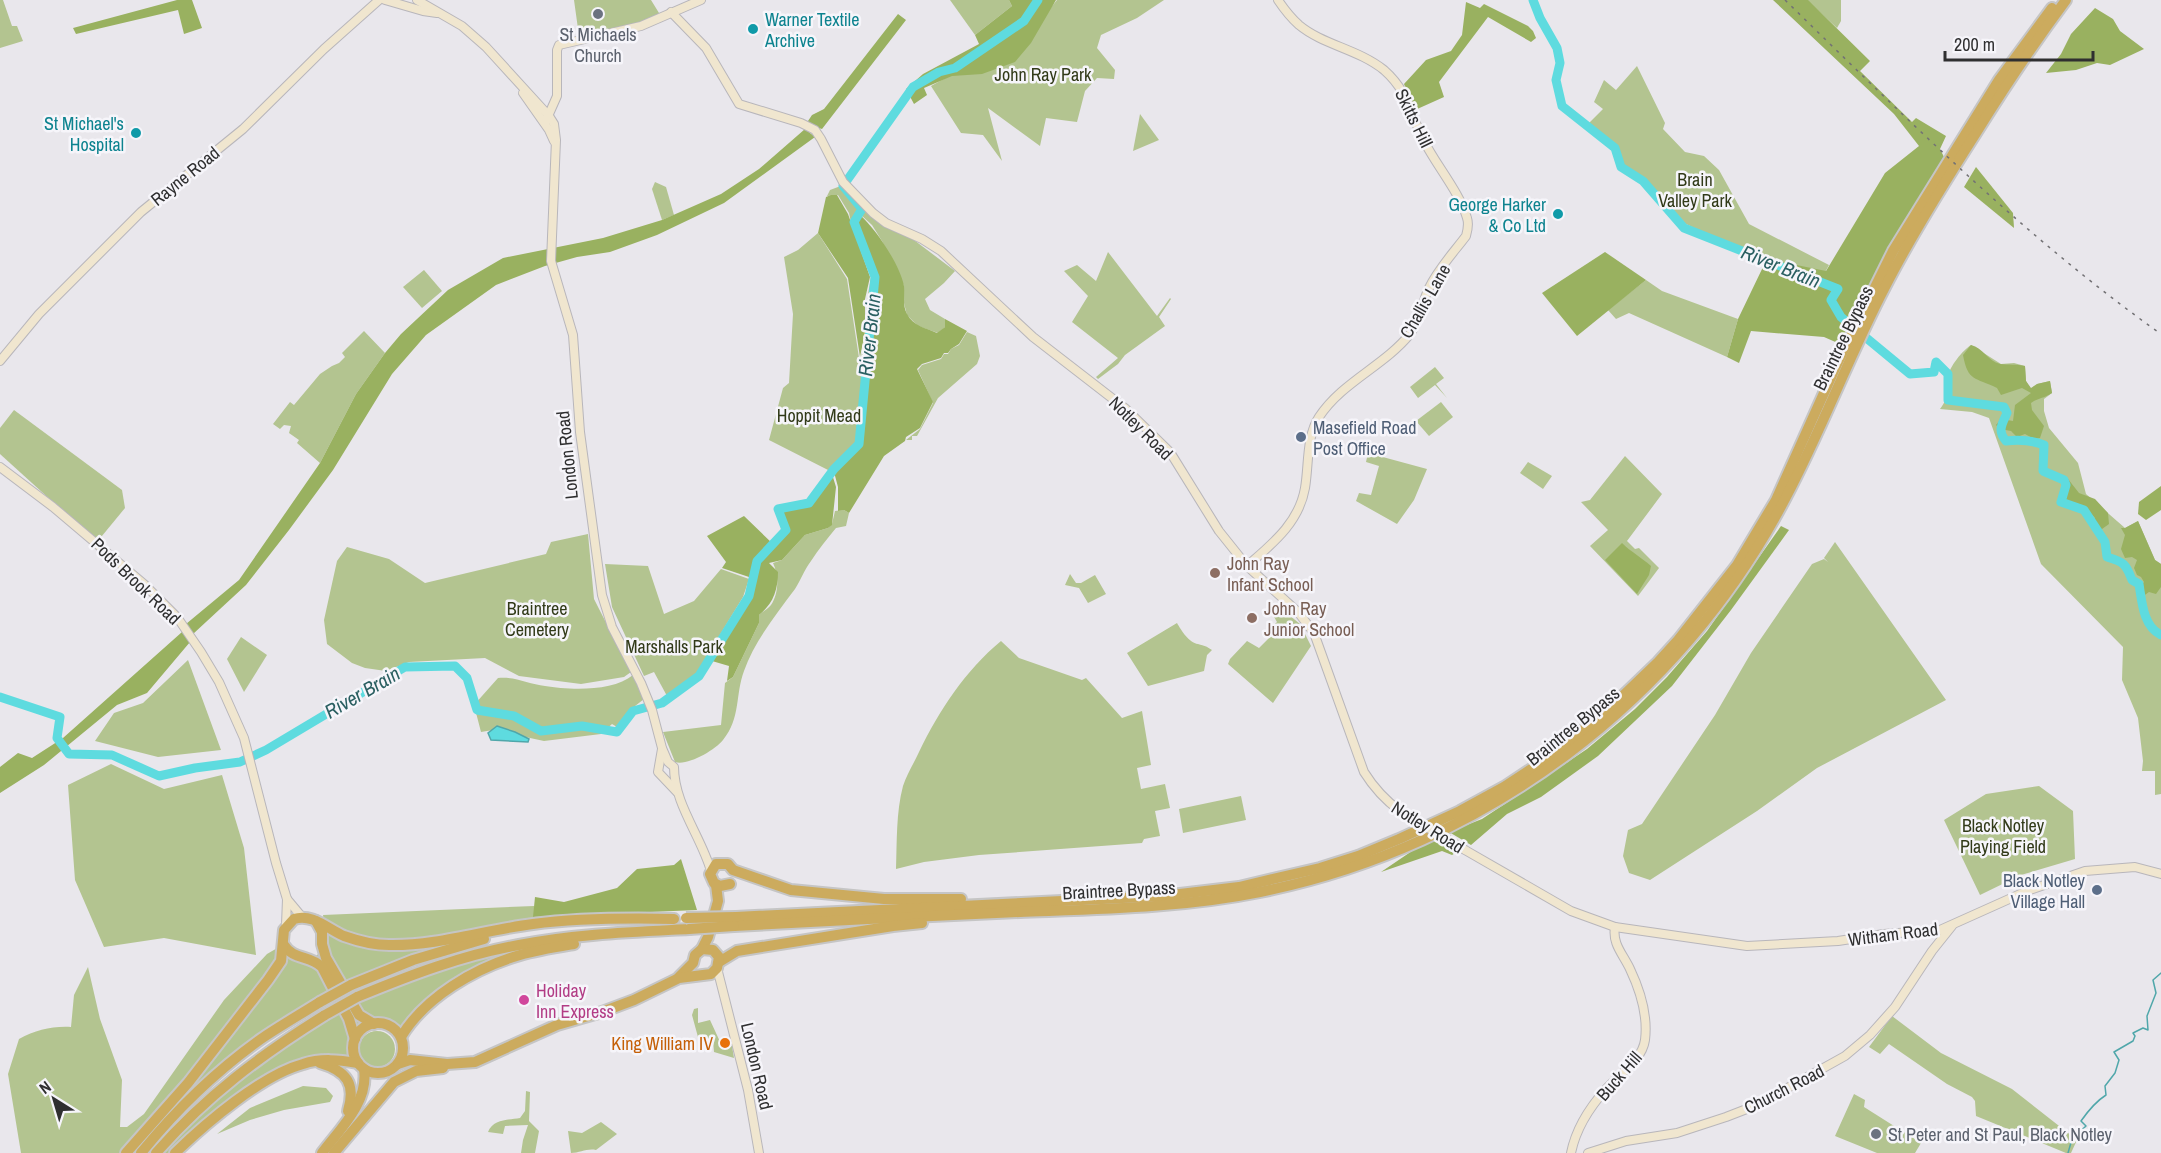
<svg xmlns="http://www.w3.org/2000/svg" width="2161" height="1153" font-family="'Archivo Narrow',sans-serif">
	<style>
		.green { fill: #b3c490 }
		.forest { fill: #99b160 }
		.water { fill: #5edbdf; stroke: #50a7aa; stroke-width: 1.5 }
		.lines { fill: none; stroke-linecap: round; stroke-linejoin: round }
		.stream { stroke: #50a7aa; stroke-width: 1.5 }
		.river { stroke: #5edbdf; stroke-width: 9 }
		.secondary-casing { stroke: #b8b6bb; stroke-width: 10 }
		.highway-casing { stroke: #c5c5c5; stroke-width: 14 }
		.secondary { stroke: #f0e6cf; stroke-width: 8 }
		.highway { stroke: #ccab5e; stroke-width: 10 }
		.rail { stroke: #727174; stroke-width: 1.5; stroke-dasharray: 3 6; stroke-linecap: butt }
		.secondary-bridge-casing { stroke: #b8b6bb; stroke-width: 10; stroke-linecap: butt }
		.highway-bridge-casing { stroke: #c5c5c5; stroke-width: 14; stroke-linecap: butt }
		.secondary-bridge { stroke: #f0e6cf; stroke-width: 8 }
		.highway-bridge { stroke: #ccab5e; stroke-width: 10 }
		.worship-dot { fill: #6b7280; stroke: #f6f5fa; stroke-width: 2 }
		.culture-dot { fill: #0f9aa8; stroke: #f6f5fa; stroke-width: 2 }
		.service-dot { fill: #5c6f8a; stroke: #f6f5fa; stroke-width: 2 }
		.education-dot { fill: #8d6e63; stroke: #f6f5fa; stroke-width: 2 }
		.hotel-dot { fill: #d1479c; stroke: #f6f5fa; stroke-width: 2 }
		.food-dot { fill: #e8710a; stroke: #f6f5fa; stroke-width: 2 }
		.labels { text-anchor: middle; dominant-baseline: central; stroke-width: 5; stroke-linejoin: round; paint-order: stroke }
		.culture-label { font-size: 18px; fill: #0d838f; stroke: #f6f5fa; text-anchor: end }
		.worship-label { font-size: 18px; fill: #5b616d; stroke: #f6f5fa }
		.park-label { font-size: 18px; fill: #313a18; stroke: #f6f5fa }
		.street-label { font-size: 18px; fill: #2f2f30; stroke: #f6f5fa }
		.service-label { font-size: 18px; fill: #4e5e75; stroke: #f6f5fa; text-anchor: start }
		.education-label { font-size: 18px; fill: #785e54; stroke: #f6f5fa; text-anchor: start }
		.hotel-label { font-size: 18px; fill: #b23c85; stroke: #f6f5fa; text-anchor: start }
		.food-label { font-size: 18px; fill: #c56008; stroke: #f6f5fa; text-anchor: end }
		.water-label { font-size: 20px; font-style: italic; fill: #2a5f61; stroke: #f6f5fa }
	</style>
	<rect width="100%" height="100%" fill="#e9e7ec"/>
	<g class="green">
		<polygon points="0,0 3,0 12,26 17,26 23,41 0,48"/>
		<path d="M574,0H651L659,13C651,25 595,33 579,36Z"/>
		<polygon points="950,0 1009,0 1012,6 975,35"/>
		<polygon points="1057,0 1164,0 1137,18 1101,35 1097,48 1115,70 1114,79 1097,78 1085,91 1077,122 1046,118 1040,146 988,108 1002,161 983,135 961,133 931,86 1033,30"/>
		<polygon points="1807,0 1841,0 1841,21 1837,28"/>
		<polygon points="1637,66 1665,123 1663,129 1685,152 1704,156 1719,170 1749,224 1829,265 1823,276 1762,257 1720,240 1686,224 1646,180 1623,164 1617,147 1589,123 1603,109 1594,102 1604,80 1616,90"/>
		<polygon points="1140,114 1159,140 1133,151"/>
		<polygon points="655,182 666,187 674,215 662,220 652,189"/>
		<polygon points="838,187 840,187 859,209 853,222 874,278 862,370 859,444 830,471 769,440 783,388 789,383 793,314 784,257 798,250 818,233 847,279 859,358 861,358 866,329 867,300 871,277 852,227 849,213 838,195 827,196 830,190"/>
		<polygon points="864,211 883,224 910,237 955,271 944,283 925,299 930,310 945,319 945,327 938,333 918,326 907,315 904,303 904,286 882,241 872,225 861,215"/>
		<polygon points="1108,252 1157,316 1170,298 1171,299 1159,317 1165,326 1125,355 1118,364 1098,379 1096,377 1118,358 1072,322 1088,296 1064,271 1077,265 1096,281"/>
		<polygon points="424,270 442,291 422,308 403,287"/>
		<polygon points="1646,280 1662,291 1738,319 1727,357 1629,313 1616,319 1608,310"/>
		<polygon points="364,331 385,353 356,394 320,463 297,443 299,440 289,433 291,426 284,425 280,429 273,424 290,402 294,405 320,374 332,366 339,363 345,357 342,353"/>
		<polygon points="967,332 976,336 980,356 977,364 938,398 917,436 912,436 912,440 906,440 920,429 933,403 918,370 922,365 941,359 944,354 948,354 951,349 959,345"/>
		<path d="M1971,345L2001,364L2014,363L2025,366L2026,381L2032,392L2037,384L2050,381L2052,393L2044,399V411L2049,428L2078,463L2086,494L2125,528L2138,521L2155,560L2161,564V794L2155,795V771H2142L2143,761L2138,718L2122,680L2123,647L2041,564L1989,418L1972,412L1940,409C1950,396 1946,392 1948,377C1949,367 1963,350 1971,345Z"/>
		<polygon points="1435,367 1444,378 1436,384 1447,398 1435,385 1418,398 1410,387"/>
		<polygon points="1441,402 1453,417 1429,436 1416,421"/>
		<polygon points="14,410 122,490 125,508 97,542 0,454 0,428"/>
		<polygon points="1368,453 1427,469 1414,500 1397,524 1356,501 1359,493 1371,495 1379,466 1366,462"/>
		<polygon points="1625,456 1662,494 1627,541 1635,549 1639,548 1659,568 1638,596 1590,546 1608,530 1581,502 1590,500"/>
		<polygon points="1528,462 1552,476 1543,489 1520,473"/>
		<path d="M844,510L849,513L846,526L836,528C827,539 818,550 811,561C804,570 801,580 795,589C777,613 754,642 744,671C735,695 741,718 723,740C715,750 688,766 675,762L663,732L721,725L725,683L733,677L759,623V615C762,612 768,609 771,605C779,593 779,575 773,563L782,560L805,535L828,528L832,524L835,511Z"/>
		<polygon points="588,534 594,599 631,672 624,677 581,684 519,676 485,658 409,662 386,671 365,668 352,663 327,644 324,620 337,561 347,547 389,559 425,583 546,554 551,542"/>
		<polygon points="1835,542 1946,700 1817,768 1757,811 1650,880 1629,873 1623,856 1628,830 1642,824 1715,715 1751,653 1812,564 1824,559 1828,562 1824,558"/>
		<polygon points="605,564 648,566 664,614 694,601 721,569 749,579 743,597 696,674 667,696 654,672 644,676 612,607"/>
		<polygon points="1070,574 1076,583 1081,583 1095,575 1106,594 1088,603 1079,588 1065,585"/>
		<polygon points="1278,606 1300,624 1311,646 1273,703 1228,664 1230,659 1247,641 1259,648 1271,636 1271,633 1269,630 1277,622 1270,610"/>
		<path d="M1177,623C1181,630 1189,643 1198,644C1205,646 1206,646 1212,650L1207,655L1204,671L1148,686L1127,653Z"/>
		<polygon points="241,637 267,655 244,692 227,659"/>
		<path d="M1001,641L1019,658L1082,680L1086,678L1122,718L1142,711L1151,765L1137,768L1141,789L1165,784L1170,808L1155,811L1160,836L1144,839L1142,843L979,855L924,862L896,869C897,842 896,812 903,786C907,774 914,763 919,752C940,709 965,671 1001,641Z"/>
		<polygon points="188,660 221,750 158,757 95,741 114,713 143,703"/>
		<path d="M633,675L644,699L630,710L617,727L612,724L601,734L544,741L493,730L481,732L474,705L498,678C514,676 529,684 545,686C569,690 613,692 633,675Z"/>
		<polygon points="111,764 164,789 222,775 244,848 256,955 164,938 104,947 75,880 68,785"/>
		<polygon points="2039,786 2073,811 2075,859 2021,875 1980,895 1944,820 1986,794"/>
		<polygon points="1241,796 1246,820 1183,833 1179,809"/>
		<path d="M534,906V917L584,914L444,935L434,948L321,995L254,1041L185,1097L143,1139L125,1153H21L8,1074L19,1039C36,1030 52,1026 71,1027L74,995L88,967L100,1019L122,1080L120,1127H127L144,1114L224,1000L267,954L279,947C282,951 286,956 289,958C302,965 321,957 326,944C329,936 324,923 323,915Z"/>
		<polygon points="522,949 484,965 401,1028 390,1021 373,1018 349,1034 347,1055 313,1056 276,1073 173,1153 164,1153 181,1132 230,1086 280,1048 329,1018 373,996 487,954"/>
		<polygon points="698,1008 698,1023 710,1020 722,1046 725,1048 732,1046 734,1058 714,1052 713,1040 698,1037 692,1015 694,1009"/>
		<polygon points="1892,1016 1941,1053 2012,1089 2077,1140 2071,1153 2066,1153 1976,1116 1975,1101 1972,1097 1947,1084 1889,1044 1880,1054 1869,1047"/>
		<circle cx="377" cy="1049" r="18"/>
		<polygon points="303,1086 326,1088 333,1096 330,1102 284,1110 250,1120 217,1134 250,1108"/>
		<path d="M526,1091L530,1092L529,1121L539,1131L535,1153H521L523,1140L528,1125L505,1126L503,1134L488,1132C493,1119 509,1120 520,1118L525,1111Z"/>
		<polygon points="1854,1094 1865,1100 1864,1107 1921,1143 1915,1153 1877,1153 1835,1136"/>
		<path d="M601,1122L617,1134L596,1150C587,1148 580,1153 571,1153L568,1131L582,1133Z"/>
	</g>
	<g class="forest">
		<polygon points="177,0 192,0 202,28 184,34 178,10 76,34 73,28"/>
		<polygon points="1009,0 1056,0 1031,43 1015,62 982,74 952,76 924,88 927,95 914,104 906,89 923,74 979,44 975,35 1012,6"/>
		<polygon points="1773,0 1808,0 1870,61 1860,71 1912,122 1916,118 1946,136 1940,149 1945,159 1840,344 1824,337 1751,331 1739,363 1727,357 1738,319 1763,267 1777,261 1826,271 1885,173 1919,146 1894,114"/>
		<polygon points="1466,2 1480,8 1484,4 1528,26 1533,31 1536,38 1531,42 1488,17 1439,82 1444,97 1415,110 1404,84 1426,60 1451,51 1462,35"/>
		<polygon points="2095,8 2113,19 2120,31 2144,49 2110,65 2097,63 2076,70 2046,73 2061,54 2071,34"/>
		<polygon points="898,14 906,20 822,129 806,124 812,115 824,109"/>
		<polygon points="805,129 815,137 724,203 657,235 610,252 577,257 545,266 496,285 426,335 392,374 333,470 289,530 246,585 193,634 186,624 239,580 320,463 356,394 385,353 401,334 448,290 503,258 603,238 662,220 721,194 759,169"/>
		<polygon points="1976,167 2013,213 2014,228 1964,187"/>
		<polygon points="831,195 837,195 848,214 870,277 865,299 865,332 860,357 848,278 818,233 826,197"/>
		<path d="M860,215C876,229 900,265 904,286C905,295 902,305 907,314C913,326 926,328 937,333L945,327V319L967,331L959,344L951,349L948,353H944L941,358L922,364L917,369L933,402L920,428L906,437L905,441L884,456L849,513L844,510L838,511V487L834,472L860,445L876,277L855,222Z"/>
		<polygon points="1605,252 1646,280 1577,336 1542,293"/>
		<path d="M1971,345C1983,348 1988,361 2000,364C2008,365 2017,364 2025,366L2026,381L2031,388L2037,384L2050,381L2052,393C2045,398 2038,398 2031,403L2032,410L2044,426L2040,438L2034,439L2025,434L2017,437L2011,431L2000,429L1996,425L2001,419L2013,421L2015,405L2031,393L2022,388L2001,395L1997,388C1975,377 1968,382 1963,355Z"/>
		<path d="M832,474L836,487L832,525L828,528L805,535L782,560L769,563L778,572C778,590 773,604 759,615V623L733,677L727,681L729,666L712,661L751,596L755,579L722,568L726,562L707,536L744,516L773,544L787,530L780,510L810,504Z"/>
		<polygon points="2068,479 2079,493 2095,499 2108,513 2109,524 2102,529 2094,527 2095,518 2085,507 2066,502 2062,499"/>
		<polygon points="2161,486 2161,510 2146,520 2138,514 2139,502"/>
		<polygon points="2138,521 2155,560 2161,564 2161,587 2156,594 2149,592 2142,597 2137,592 2144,582 2141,577 2137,575 2134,568 2137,560 2132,557 2125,558 2121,549 2125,535 2121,528 2125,528"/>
		<polygon points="1781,526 1789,530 1731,610 1672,686 1598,756 1541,797 1507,814 1471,845 1449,832 1482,819 1535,784 1587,749 1635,709 1667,677 1707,631"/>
		<path d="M1622,543C1631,552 1641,557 1651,566L1649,575L1637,594L1605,560Z"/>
		<polygon points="182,632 190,642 147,693 117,705 44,765 0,793 0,767 18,753 32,758 63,738"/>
		<polygon points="1434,839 1457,852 1452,855 1442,851 1381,872 1412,851"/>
		<polygon points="681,859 697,910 533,917 535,897 564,902 617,888 637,869 674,865"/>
	</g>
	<polygon class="water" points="497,726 515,732 529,739 528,742 491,740 488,733"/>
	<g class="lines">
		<path class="stream" d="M2068,1153L2072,1139L2086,1126L2081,1121C2088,1111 2095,1102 2106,1095L2105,1086L2115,1073L2119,1060L2114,1052L2133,1041L2135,1036L2133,1033L2143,1028L2148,1030L2147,1016L2156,993L2153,980L2161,973"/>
		<g class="river">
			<path d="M1533,0L1540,18L1557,48L1560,63L1556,80L1562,106L1615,148L1621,167L1643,181L1684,228L1838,289L1831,300L1841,317L1910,374L1934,372L1936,362L1948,374V400L2004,407L2007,413C2002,424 1997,431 2006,441C2020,439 2031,440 2044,445L2043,471L2064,480L2066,485L2061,502L2084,510L2105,542L2107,557C2124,562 2126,564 2132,580L2139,584C2142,602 2143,626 2161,635"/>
			<polyline points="0,697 60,717 57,738 69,754 112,755 159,776 195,768 240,762 266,750 405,667 455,666 467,678 477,710 514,716 541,731 582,726 617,732 633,711 662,703 699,676 749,596 757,561 786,530 778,509 809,503 834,469 859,444 875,277 854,222 862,209 843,186 913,87 939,72 955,68 1024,21 1038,0"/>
		</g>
		<g class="secondary-casing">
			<g id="secondary">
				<polyline points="385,0 423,11 437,13"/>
				<path d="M417,0L462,26L486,47L549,116L554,124L556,140L551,261L573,335L580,432L602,595L612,627L641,683L652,710L662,748L668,762L674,767C674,804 701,836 711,871"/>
				<path d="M671,12L706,48L739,104L801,123L815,130L821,139L843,182L873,213L886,223L922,239L941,251L1033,337L1126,409L1170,452L1219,531L1247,566L1298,612L1314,633L1364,772C1374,788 1385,800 1400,811"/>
				<polyline points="523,93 549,130 554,141"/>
				<polyline points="545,123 557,96 557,50 559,45 641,26 701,0"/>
				<polyline points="0,361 39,314 141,212 243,129 324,49 379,0"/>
				<polyline points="0,467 53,507 144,584 177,617 201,652 219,682 244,738 276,863 287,899 286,925"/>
				<path d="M1247,566C1272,544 1299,523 1305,488C1309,465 1306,437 1319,417C1342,382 1384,366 1410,334C1420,321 1422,302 1429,288C1438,269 1454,252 1466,236C1468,229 1469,224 1467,218C1460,193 1436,165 1424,141C1410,114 1409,92 1384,70C1358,49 1323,45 1299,25C1290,17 1284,9 1278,0"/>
				<polyline points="662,749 658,772 677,792"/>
				<polyline points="1465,850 1571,911 1615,927 1747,946 1838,941 1884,934 1940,930 2027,891 2085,871 2135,867 2161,874"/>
				<polyline points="287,899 302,917"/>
				<polyline points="717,968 748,1090 759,1153"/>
				<path d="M1571,1153C1576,1128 1589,1108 1606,1089C1619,1074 1642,1061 1645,1040C1648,1016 1640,990 1630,969C1623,954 1612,944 1615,927"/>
				<polyline points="1588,1153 1626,1141 1677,1133 1726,1117 1757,1105 1845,1056 1870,1035 1895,1007 1932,951 1952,926"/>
			</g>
		</g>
		<g class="highway-casing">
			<g id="highway">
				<polyline points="730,884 720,886 714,883 710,874 716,864 728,864 733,870 791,890 884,899 961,899"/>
				<polyline points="736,917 1163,896 1239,887 1320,868 1358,856 1399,839 1460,811 1504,787 1554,754 1608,710 1658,662 1678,640 1737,565 1776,500 1837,364 1893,251 1999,80 2052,8"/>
				<polyline points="316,921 322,932 322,944 326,958 359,1015 374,1024"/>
				<path d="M734,926C829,921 925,916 1020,912C1100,909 1181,908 1260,892C1484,847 1680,701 1786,497C1822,429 1849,356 1885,287C1912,234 1944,183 1976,133C2004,88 2034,43 2066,0"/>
				<path d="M284,945C293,960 310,955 322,967L349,1019L355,1039"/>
				<polyline points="719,962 737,951 893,926 922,923"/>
				<polyline points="679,977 693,963 695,955 702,949 708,937 718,901 716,885"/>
				<polyline points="351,985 413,960 484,939"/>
				<path d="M357,997C410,975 463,955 519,945C575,934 632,932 689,929"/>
				<circle cx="378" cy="1048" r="25"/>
				<path d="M401,1037C425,997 475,968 520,955C537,950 556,947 574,944"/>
				<path d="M320,1063C347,1071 356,1084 348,1111"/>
				<polyline points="398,1064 410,1060 447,1064 475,1062 557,1025 602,1012 634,1000 679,978 711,974 717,968 719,957 713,950 702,949"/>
				<path d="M126,1153L188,1083L268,980L281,961L284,930L294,919C312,913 328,929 344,936C358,941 374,945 389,945C437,946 485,930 533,924C580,918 627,918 674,919"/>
				<path d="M141,1153C176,1110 216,1071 261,1039C280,1026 301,1014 320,1002"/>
				<path d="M156,1153C205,1097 262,1054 325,1015"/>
				<path d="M175,1153C206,1123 262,1075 303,1064C321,1058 339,1060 358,1063"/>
				<path d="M322,1153C340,1129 369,1102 364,1069"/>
				<polyline points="334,1153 394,1082 416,1071 443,1068"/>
			</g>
		</g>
		<use href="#secondary" class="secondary"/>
		<use href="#highway" class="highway"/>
		<path class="rail" d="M1785,0C1905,117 2024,237 2161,334"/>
		<g class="secondary-bridge-casing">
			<polyline id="secondary-bridge" points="1400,811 1465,850"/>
		</g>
		<g class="highway-bridge-casing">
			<g id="highway-bridge">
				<polyline points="686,918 736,917"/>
				<polyline points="689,929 734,926"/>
				<polyline points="320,1002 351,985"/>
				<polyline points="325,1015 357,997"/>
			</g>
		</g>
		<use href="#secondary-bridge" class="secondary-bridge"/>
		<use href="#highway-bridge" class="highway-bridge"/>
	</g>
	<g class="worship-dot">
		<circle cx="598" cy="14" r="6"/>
		<circle cx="1876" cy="1134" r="6"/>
	</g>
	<g class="culture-dot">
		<circle cx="753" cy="29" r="6"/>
		<circle cx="136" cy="133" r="6"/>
		<circle cx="1558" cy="214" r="6"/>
	</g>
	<g class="service-dot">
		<circle cx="1301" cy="437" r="6"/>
		<circle cx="2097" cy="890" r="6"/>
	</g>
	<g class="education-dot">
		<circle cx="1215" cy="573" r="6"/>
		<circle cx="1252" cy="618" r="6"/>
	</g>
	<circle class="hotel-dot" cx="524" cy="1000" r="6"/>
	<circle class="food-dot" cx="725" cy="1043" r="6"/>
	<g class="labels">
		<g class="culture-label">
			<text x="765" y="19" text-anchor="start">Warner Textile<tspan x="765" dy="21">Archive</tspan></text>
			<text x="124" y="123">St Michael's<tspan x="124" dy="21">Hospital</tspan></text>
			<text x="1546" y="204">George Harker<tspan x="1546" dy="21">&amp; Co Ltd</tspan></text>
		</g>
		<g class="worship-label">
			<text x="598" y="34">St Michaels<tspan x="598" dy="21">Church</tspan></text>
			<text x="1888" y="1134" text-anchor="start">St Peter and St Paul, Black Notley</text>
		</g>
		<g class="park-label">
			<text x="1043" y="74">John Ray Park</text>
			<text x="1695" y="179">Brain<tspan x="1695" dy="21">Valley Park</tspan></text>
			<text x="819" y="415">Hoppit Mead</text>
			<text x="537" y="608">Braintree<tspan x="537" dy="21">Cemetery</tspan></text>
			<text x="674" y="646">Marshalls Park</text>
			<text x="2003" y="825">Black Notley<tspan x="2003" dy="21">Playing Field</tspan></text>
		</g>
		<g class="street-label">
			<text transform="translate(1414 118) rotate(64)">Skitts Hill</text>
			<text transform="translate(185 176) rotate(-39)">Rayne Road</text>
			<text transform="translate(1425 301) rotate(-60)">Challis Lane</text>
			<text transform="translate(1843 338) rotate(-64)">Braintree Bypass</text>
			<text transform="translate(1141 428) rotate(45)">Notley Road</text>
			<text transform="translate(567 455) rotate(-96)">London Road</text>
			<text transform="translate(136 581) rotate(44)">Pods Brook Road</text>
			<text transform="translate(1573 726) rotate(-39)">Braintree Bypass</text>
			<text transform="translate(1428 827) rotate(32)">Notley Road</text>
			<text transform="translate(1119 890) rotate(-3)">Braintree Bypass</text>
			<text transform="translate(1893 934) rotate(-7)">Witham Road</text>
			<text transform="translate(757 1066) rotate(77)">London Road</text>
			<text transform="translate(1619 1076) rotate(-49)">Buck Hill</text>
			<text transform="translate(1784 1089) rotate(-27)">Church Road</text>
		</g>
		<g class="service-label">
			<text x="1313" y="427">Masefield Road<tspan x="1313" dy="21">Post Office</tspan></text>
			<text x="2085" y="880" text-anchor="end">Black Notley<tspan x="2085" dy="21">Village Hall</tspan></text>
		</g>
		<g class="education-label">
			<text x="1227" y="563">John Ray<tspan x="1227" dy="21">Infant School</tspan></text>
			<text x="1264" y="608">John Ray<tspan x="1264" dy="21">Junior School</tspan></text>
		</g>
		<g class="hotel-label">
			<text x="536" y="990">Holiday<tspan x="536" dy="21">Inn Express</tspan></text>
		</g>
		<g class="food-label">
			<text x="713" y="1043">King William IV</text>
		</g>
		<g class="water-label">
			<text transform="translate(1781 266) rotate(22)">River Brain</text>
			<text transform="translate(869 335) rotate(-84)">River Brain</text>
			<text transform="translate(362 692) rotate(-30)">River Brain</text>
		</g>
	</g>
	<g transform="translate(54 1099) rotate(323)" stroke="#f6f5fa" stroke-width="4.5" paint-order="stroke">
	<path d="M0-4.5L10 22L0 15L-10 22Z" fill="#2f2f30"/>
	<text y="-9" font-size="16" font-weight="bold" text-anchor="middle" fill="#2f2f30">N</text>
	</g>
	<path d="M1945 51v9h148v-9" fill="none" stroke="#2f2f30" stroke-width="3"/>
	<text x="1954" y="51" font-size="18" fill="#2f2f30" stroke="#f6f5fa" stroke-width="4.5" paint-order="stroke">200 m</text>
</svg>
